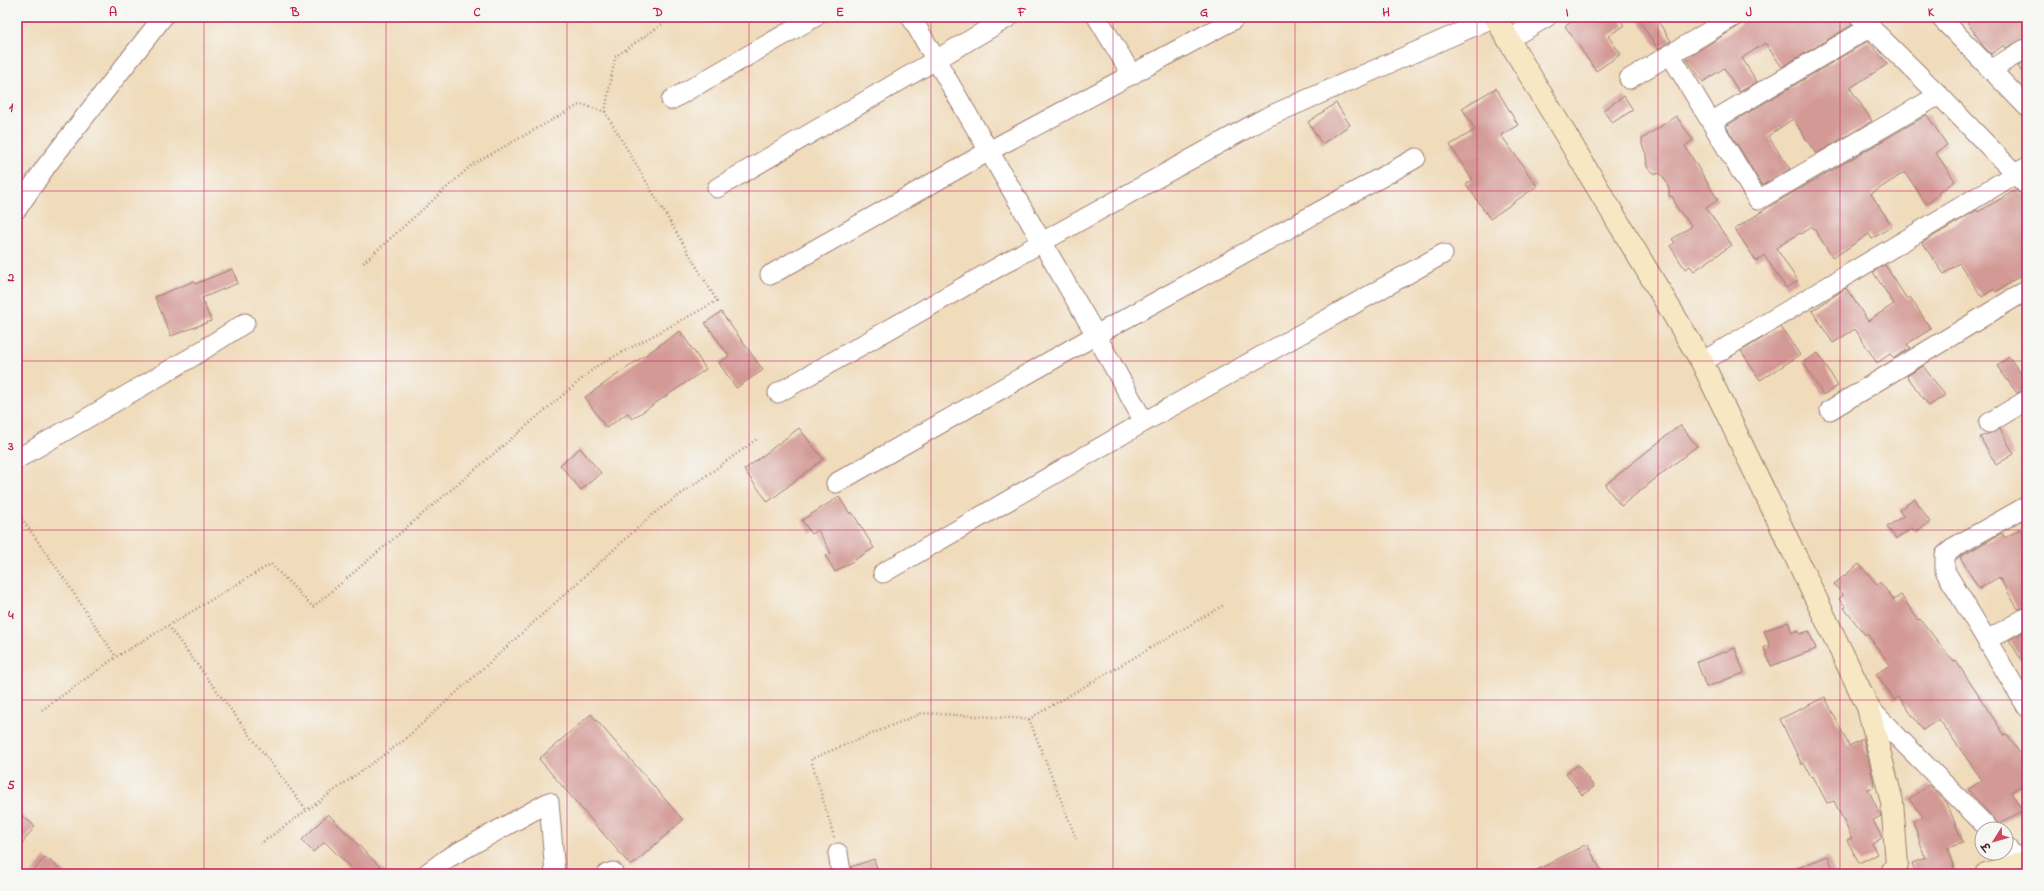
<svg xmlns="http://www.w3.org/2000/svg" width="2044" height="891" font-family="'Indie Flower','Playpen Sans Deva',sans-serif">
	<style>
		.building { fill: #d39995 }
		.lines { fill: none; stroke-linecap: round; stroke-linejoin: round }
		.street-casing { stroke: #9d7d73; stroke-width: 21 }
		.secondary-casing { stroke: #9d7d73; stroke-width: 24 }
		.path { stroke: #9d7d73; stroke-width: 2.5; stroke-dasharray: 1 3; stroke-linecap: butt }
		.street { stroke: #fff; stroke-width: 19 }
		.secondary { stroke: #f7e8c3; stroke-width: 22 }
		.grid { fill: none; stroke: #c2185b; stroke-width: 1; stroke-opacity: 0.55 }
		.neatline { fill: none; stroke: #c2185b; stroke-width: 1.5 }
		.grid-label { font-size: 13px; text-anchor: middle; font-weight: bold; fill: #c2185b }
	</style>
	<rect width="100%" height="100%" fill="#f6f6f2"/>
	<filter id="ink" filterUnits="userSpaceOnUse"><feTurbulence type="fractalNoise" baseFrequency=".025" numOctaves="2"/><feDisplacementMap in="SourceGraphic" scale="8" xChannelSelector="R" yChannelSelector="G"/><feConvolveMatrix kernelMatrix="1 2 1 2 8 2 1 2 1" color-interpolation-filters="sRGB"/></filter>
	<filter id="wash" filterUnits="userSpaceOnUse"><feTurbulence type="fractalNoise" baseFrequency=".012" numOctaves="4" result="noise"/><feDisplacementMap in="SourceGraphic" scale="16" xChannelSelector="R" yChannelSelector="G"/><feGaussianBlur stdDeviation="0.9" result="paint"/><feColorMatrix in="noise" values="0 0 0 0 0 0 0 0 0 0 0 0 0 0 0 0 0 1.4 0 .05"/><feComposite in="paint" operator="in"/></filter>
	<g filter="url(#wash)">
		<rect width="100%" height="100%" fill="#f0dbbb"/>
		<g id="blocks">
			<g class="building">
				<polygon points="1579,17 1619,17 1624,26 1608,36 1621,54 1596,71 1565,26"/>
				<polygon points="1637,17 1655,17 1671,41 1658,49"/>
				<polygon points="1744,17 1849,17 1852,25 1782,67 1765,43 1742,58 1757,82 1739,92 1724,68 1703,82 1686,58 1739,26"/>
				<polygon points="1964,17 2027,17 2027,37 2006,48 2004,45 1991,54 1983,46"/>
				<polygon points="1868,41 1888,64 1850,88 1872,121 1816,154 1793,119 1768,136 1790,169 1762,185 1726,126"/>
				<polygon points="2027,61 2027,80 2018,66"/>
				<polygon points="1496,88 1518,125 1501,135 1537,186 1490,219 1466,184 1472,180 1450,145 1475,130 1462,108"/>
				<polygon points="1624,96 1633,110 1612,123 1603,110"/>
				<polygon points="1336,103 1350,125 1322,144 1308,122"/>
				<polygon points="1927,115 1947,145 1936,153 1955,181 1938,193 1939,195 1926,204 1905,172 1871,194 1892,226 1872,239 1869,234 1833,258 1812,226 1801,234 1800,233 1776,248 1798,281 1786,288 1764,255 1756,261 1735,229 1772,205"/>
				<polygon points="1676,116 1693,140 1685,146 1718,200 1706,208 1732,245 1694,271 1690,266 1685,269 1670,246 1675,243 1672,239 1692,226 1676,207 1673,197 1669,196 1669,190 1667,183 1661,174 1654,173 1647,167 1646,154 1642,145 1642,139"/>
				<polygon points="2016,190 2024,196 2027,197 2027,271 1996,292 1994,289 1982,297 1959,263 1944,274 1922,243 1977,210 1978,212"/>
				<polygon points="1885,265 1907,299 1910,297 1931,329 1907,344 1910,348 1894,358 1890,354 1877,363 1855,329 1833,343 1812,311 1846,288 1868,321 1894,304 1873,272"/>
				<polygon points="232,269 238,283 202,298 211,321 171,336 155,297 194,281 195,284"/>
				<polygon points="721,312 763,370 736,388 719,363 729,356 705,323"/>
				<polygon points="1781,327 1800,355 1760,380 1741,351"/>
				<polygon points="680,331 706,369 632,419 628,413 606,428 585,397"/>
				<polygon points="1818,353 1838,386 1823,395 1803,362"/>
				<polygon points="2009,357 2027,382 2027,389 2017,393 1997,366"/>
				<polygon points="1923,366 1945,395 1929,406 1907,376"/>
				<polygon points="1680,425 1697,446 1621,506 1605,485"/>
				<polygon points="799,428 823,459 768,502 744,470"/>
				<polygon points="2000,429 2014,454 1996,465 1980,437"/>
				<polygon points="580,448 601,473 581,490 560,465"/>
				<polygon points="839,497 850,514 852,512 874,548 835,572 826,556 831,553 818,530 811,534 802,520"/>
				<polygon points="1915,499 1930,522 1915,532 1912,528 1896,539 1887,527 1903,516 1899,510"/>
				<polygon points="2020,529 2027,540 2027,606 2018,609 1999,577 1979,589 1960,557 2002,533 2005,538"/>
				<polygon points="1859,564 1877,584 1880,582 1894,600 1901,595 1918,620 1920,619 1954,662 1956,661 2005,736 2007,735 2021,755 2027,752 2027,782 2011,792 2022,811 1999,824 1968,790 1982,780 1939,719 1923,730 1899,697 1895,700 1876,674 1890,665 1867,634 1865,635 1844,608 1846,607 1839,599 1843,595 1834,584"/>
				<polygon points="1788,622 1792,633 1798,630 1800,634 1809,631 1816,649 1771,666 1764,647 1770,646 1764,631"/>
				<polygon points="2027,630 2027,669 2009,640"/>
				<polygon points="1735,648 1744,673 1706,687 1697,662"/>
				<polygon points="1825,697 1849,746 1863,739 1873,779 1874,787 1868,789 1881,816 1873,820 1882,838 1872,844 1877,854 1859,863 1847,840 1852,838 1834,801 1827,803 1813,776 1811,777 1804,763 1802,765 1780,719"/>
				<polygon points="591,714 683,820 631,866 539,759"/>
				<polygon points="1578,765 1594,787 1582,795 1566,773"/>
				<polygon points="1929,785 1947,803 1963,843 1947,848 1956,874 1916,874 1912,863 1925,858 1913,821 1923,817 1909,799"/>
				<polygon points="17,812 35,826 17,850"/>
				<polygon points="328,814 387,874 357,874 325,842 313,852 302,840"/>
				<polygon points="1587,844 1603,874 1529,874"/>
				<polygon points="1828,856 1835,874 1784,874 1784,873"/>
				<polygon points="45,857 67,874 31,874"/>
				<polygon points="874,859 879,874 852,874 851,867"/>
			</g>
		</g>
	</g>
	<g filter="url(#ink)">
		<use href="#blocks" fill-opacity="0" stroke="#9d7d73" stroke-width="1"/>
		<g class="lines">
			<g class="street-casing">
				<g id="street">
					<polyline points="911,17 1096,335 1144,422"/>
					<polyline points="1097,17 1132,75"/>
					<polyline points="1860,17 1939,95 2027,186"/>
					<polyline points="1940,17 2027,107"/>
					<polyline points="1509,39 1547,17"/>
					<polyline points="1670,54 1758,200 1939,95"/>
					<polyline points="1990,70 2027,48"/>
					<polyline points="1629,79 1733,17"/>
					<polyline points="671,100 815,17"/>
					<polyline points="1711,122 1870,27"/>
					<polyline points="717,188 1009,17"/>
					<polyline points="17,209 47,165 163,17"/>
					<polyline points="770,275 989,151 1233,20"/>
					<polyline points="1702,362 2027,167"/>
					<polyline points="778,393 1042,242 1265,118 1495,17"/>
					<polyline points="1830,410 2027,290"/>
					<polyline points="1989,423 2027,400"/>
					<polyline points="17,459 192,357 245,323"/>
					<polyline points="836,483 1096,335 1416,158"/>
					<polyline points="2027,506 1956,546 1945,555 1945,571 2027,707"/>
					<polyline points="883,573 1144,422 1443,254"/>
					<polyline points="1987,640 2027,617"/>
					<polyline points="1868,707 1989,829"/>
					<polyline points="2006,847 2023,864"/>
					<polyline points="838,853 841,872 839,874"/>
					<polyline points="426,874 448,858 549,802 555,874"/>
					<polyline points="607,874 613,872"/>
				</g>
			</g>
			<g class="secondary-casing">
				<g id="secondary">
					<polyline points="1495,17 1702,362 1868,707 1892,802 1897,864 1891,874"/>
					<polyline points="1986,874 2027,862"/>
				</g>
			</g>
			<g class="path">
				<polyline points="605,112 615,57 672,17"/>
				<polyline points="17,512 61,574 116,657"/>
				<polyline points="168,626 307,811"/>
				<polyline points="42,710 116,657 271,564 313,607 597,366 717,301 605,112 581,104 473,164 362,264"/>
				<polyline points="1029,719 1077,841"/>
				<polyline points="834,837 811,759 922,713 1029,719 1224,605"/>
				<polyline points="260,844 403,741 652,515 757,439"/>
			</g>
			<use href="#street" class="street"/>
			<use href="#secondary" class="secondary"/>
		</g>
	</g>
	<path class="grid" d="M204,17V874M386,17V874M567,17V874M749,17V874M931,17V874M1113,17V874M1295,17V874M1477,17V874M1658,17V874M1840,17V874M17,191H2027M17,361H2027M17,530H2027M17,700H2027"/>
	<rect width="2044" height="891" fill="none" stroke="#f6f6f2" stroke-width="44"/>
	<g transform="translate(1994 841) rotate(233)"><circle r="19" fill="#f6f6f2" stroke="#b1a0a2"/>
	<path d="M0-3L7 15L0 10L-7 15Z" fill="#d1495b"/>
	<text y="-6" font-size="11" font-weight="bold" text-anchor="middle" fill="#4a1f2b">उ</text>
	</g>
	<rect x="22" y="22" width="2000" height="847" class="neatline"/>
	<g class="grid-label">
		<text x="113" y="16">A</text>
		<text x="295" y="16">B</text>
		<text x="477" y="16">C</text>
		<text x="658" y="16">D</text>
		<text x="840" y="16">E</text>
		<text x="1022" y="16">F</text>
		<text x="1204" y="16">G</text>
		<text x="1386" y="16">H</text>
		<text x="1567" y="16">I</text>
		<text x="1749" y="16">J</text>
		<text x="1931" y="16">K</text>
		<text x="11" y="111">1</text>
		<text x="11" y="281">2</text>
		<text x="11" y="450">3</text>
		<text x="11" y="619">4</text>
		<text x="11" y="789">5</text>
	</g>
</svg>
